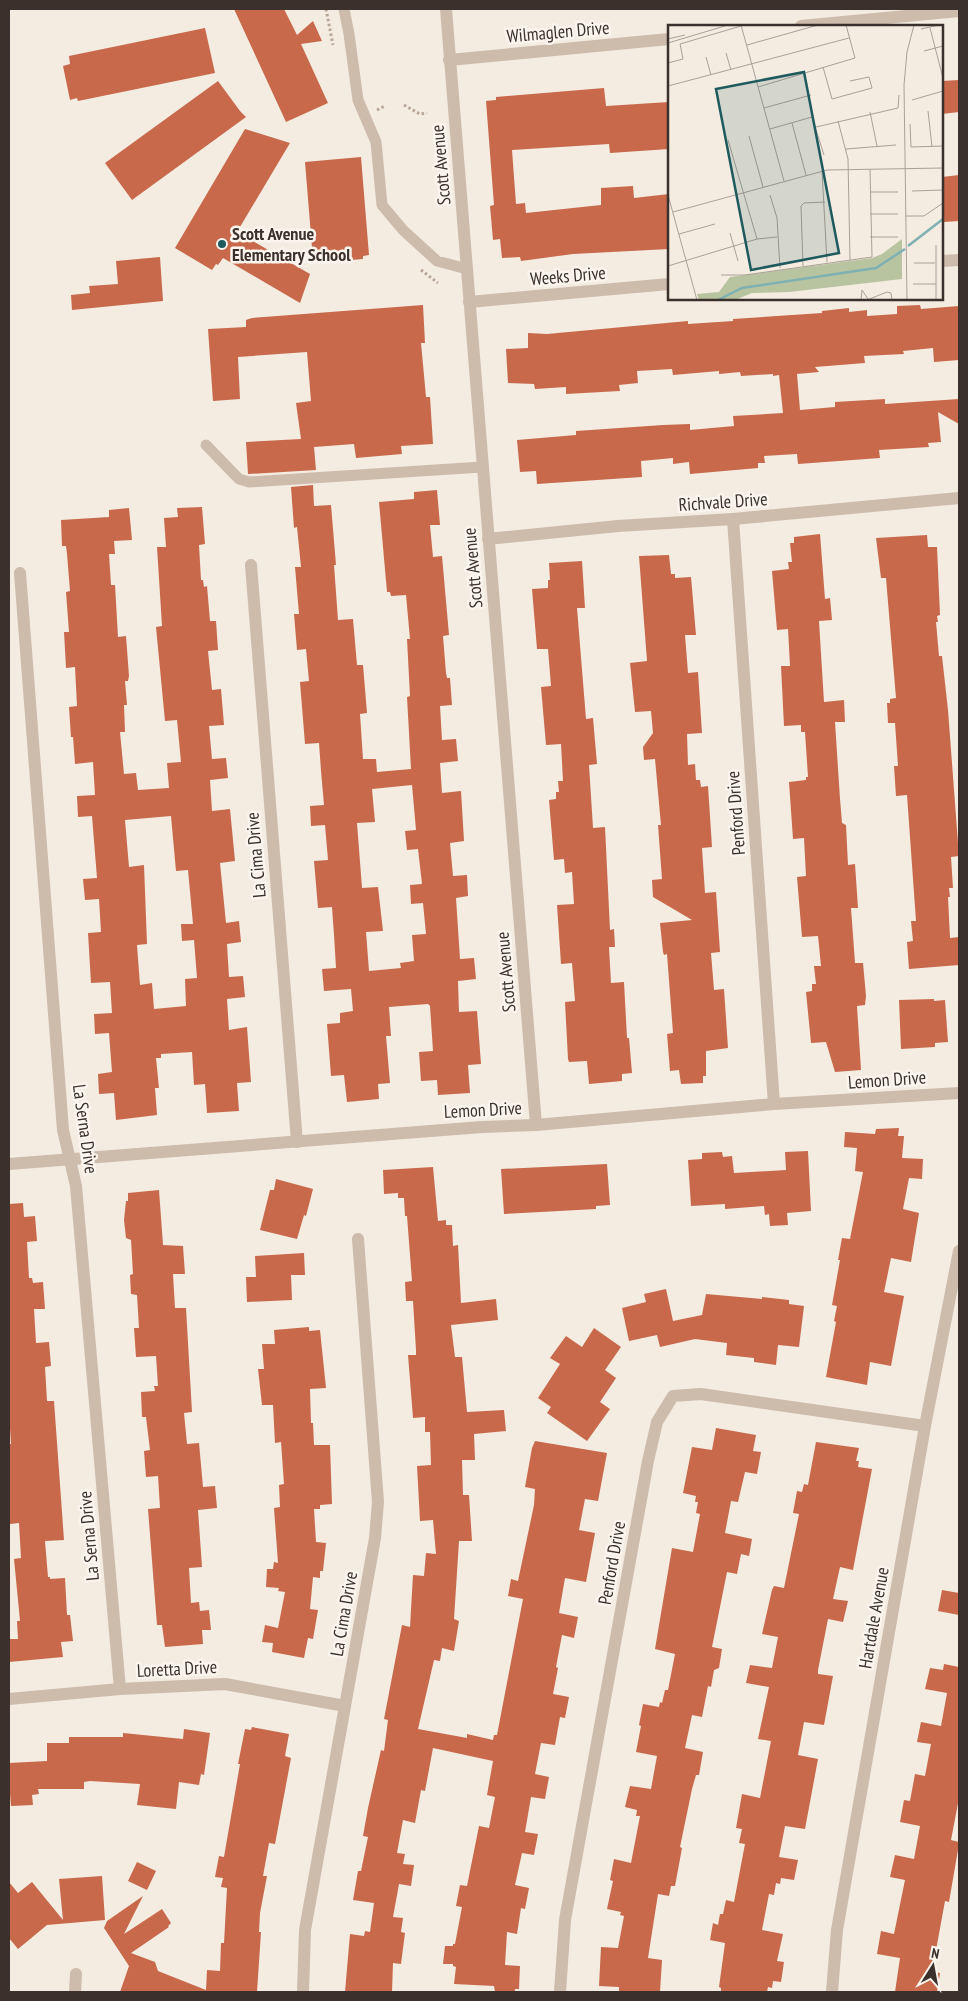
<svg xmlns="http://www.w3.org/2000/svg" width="968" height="2001" viewBox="0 0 968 2001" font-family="'PT Sans Narrow',sans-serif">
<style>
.building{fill:#c8694b;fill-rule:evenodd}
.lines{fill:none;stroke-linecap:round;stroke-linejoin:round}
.path{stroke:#b9a596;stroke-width:3;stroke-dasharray:2.5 2.5;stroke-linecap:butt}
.lane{stroke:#cdbbac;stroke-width:11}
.street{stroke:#cdbbac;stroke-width:12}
.poi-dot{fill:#1f5a5e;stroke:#fbf5ee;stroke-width:2}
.labels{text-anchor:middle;stroke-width:5;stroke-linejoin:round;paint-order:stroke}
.street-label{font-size:18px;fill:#3b302b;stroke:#fbf5ee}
.poi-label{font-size:18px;font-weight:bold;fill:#3b302b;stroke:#fbf5ee;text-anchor:start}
.inset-river{fill:none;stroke:#7fb0b2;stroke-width:2.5}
.inset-road{fill:none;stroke:#aaa098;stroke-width:1}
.view{fill:#1f5a5e;fill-opacity:0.15;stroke:#1f5a5e;stroke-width:2.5}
.inset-edge{fill:none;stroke:#3b302b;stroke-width:2.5}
</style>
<rect width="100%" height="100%" fill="#f4ebe1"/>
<g class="building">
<polygon points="234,9 284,9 297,35 313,21 322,41 301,44 328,103 286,122"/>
<polygon points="205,28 215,73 78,101 77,98 70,100 63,66 70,64 69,56"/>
<polygon points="959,80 959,112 942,114 942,81"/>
<polygon points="218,81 240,111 246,117 132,200 105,163"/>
<polygon points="604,88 606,106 669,102 669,149 610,153 609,144 512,150 516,204 525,203 526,213 601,205 601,188 633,186 634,198 669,194 669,249 573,254 521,261 520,257 502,258 500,239 493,240 490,206 494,205 486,101 496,100 496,97"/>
<polygon points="245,129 290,143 237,232 310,274 300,303 223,258 218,265 216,264 212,270 175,248"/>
<polygon points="361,157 369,255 363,256 363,259 340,261 340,258 313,260 305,162"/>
<polygon points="959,175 959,221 944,222 942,219 942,177"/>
<polygon points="160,257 163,301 72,310 71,295 90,293 89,286 118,284 116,261"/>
<polygon points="423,305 425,343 421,343 426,397 430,397 433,444 401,446 402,454 356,458 354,444 314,447 316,470 248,474 246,442 301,439 296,403 311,401 307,352 238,357 240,399 213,401 208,329 246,327 246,320 252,318"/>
<polygon points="920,305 921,309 959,306 959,360 934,362 933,348 903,351 904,354 864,356 865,363 815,367 819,372 797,374 800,410 835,407 835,402 885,399 885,404 959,399 959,424 938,412 941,442 928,443 929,447 879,450 880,458 798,464 797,454 764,456 765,463 758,463 758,468 690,474 689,462 673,464 673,458 641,461 642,477 537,484 536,471 520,472 517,440 576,435 576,431 663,425 690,424 690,430 734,426 733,416 783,413 779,375 773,376 773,374 741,376 740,372 719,374 719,371 673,375 672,369 637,371 638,383 619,385 620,391 566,394 566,387 535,389 534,384 508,383 506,349 528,348 528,333 547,334 688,321 688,324 733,321 733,319 822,313 822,311 849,308 849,312 867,310 867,316 897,314 897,306"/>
<path d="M313 485 314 506 331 505 336 565H334L338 620 353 619 357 665H363L367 713 360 714 363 759H376L377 772 411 769 407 697 410 696 407 639H410L406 595 391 596 390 592H387L379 502 414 499V492L437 490 440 525H430L433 557 442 556 449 635 443 636 446 673 447 678H450L452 705 440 706 442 740 456 739 458 761 440 763 442 793 461 791 464 841 450 843 453 876 467 875 468 896 456 898 460 959 474 958 476 979 458 981 459 1012 477 1011 481 1064 468 1065 470 1093 438 1095 437 1080 421 1081 419 1052 433 1051 430 1006 428 1004 389 1007 391 1036H386L390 1083 378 1084 379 1099 347 1102 344 1075 331 1076 327 1024 340 1023V1013L353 1011 351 989 324 991 322 969 336 968 334 935 332 907 318 908 314 861 328 860 325 825 311 826 310 806 324 805 321 771 319 743 305 744 300 682 309 681 306 649 297 650 294 614H299L295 567H301L297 527 294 528 291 487ZM412 785 416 830 405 831 407 850 418 849 422 884 410 885 411 904 423 903 426 934 412 935 414 961 400 963 401 968 369 971 366 932 383 931 378 887 362 888 357 823 375 822 372 789Z"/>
<path d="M202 507 205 544 199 545 201 580H203L204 587 207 586 210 621H216L218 650 208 651 212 690 221 689 224 725 209 726 212 759 226 758 228 778 210 780 212 811 230 809 235 861 220 863 226 923 239 921 241 942 227 944 229 977 243 976 245 997 227 999 229 1030 247 1027 251 1082 237 1083 239 1111 207 1113 205 1084 194 1085 192 1052 161 1054V1058H156L159 1088H155L157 1115 116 1120 114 1093 99 1094 98 1074 112 1072 109 1033 95 1034 94 1014 112 1013 110 982 91 983 88 933 101 932 99 899 85 900 83 879 97 878 92 816 78 817 77 796 95 795 93 762 75 764 73 737H71L69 707 77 706 75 667 66 668 64 632H69L66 592 70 591 67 554 66 546H62L61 520 109 517V510L129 508 132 540 114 541 115 554H109L111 585H115L118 637 126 636 129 676 128 681H125L127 705H124L125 732H120L124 774 136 773 138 790 169 788 167 763 181 762 177 720 165 721 156 627 162 626 157 547H166L164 518 178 517 177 508ZM171 816 176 871 188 870 193 924H181L182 941 194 940 197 978 185 979 186 1006 154 1009 152 983 140 985 137 945 147 944 144 865 129 867 125 820Z"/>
<polygon points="820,534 825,599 830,598 832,620 819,621 824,702 844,700 845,722 835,722 840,799 842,823 846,825 848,865 855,864 858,908 851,908 855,963 863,963 866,996 865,1005 857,1006 861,1070 835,1072 826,1042 811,1043 806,992 812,991 812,984 816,984 814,966 821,966 818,936 802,937 797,877 806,876 804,838 793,839 789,782 806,780 806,777 808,777 805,732 801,732 801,725 784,726 781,666 790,666 788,629 777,630 772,571 789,569 788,562 792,562 790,543 794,543 794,537"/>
<polygon points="927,535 928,547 937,547 940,615 937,616 938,622 936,622 939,656 942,656 948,710 959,856 951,857 953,888 949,888 950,897 948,897 950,938 959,937 959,965 909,969 907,942 913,941 911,921 916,921 907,795 896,796 894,766 898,766 895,723 888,723 887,703 890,703 890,699 896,698 886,578 881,578 876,538"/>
<polygon points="669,555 671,574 675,574 675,578 691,577 696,635 685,635 688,673 698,672 702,733 687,734 688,765 695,764 696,780 700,780 701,787 708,786 712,847 702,848 705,893 716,892 720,952 711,953 714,990 724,989 728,1048 706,1051 706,1076 703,1076 703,1083 681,1084 679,1070 670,1071 667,1034 673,1033 667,954 664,955 663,952 660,923 692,920 653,897 652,880 662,879 658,825 661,825 655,759 644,760 643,747 653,733 651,711 635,712 630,663 647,661 639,556"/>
<polygon points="582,561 585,608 577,608 586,719 593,718 597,764 589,765 593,828 605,827 610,930 614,929 615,947 609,947 611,983 624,982 627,1038 629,1038 632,1073 622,1074 622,1081 589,1084 587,1061 569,1062 568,1059 565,1002 575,1001 572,963 561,964 557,905 574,904 572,872 565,873 564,859 554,860 549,800 556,799 556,792 559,792 558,781 563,781 561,744 546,745 541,687 551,686 548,649 537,649 532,589 548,588 548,580 550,580 549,563"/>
<polygon points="934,999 934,1001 945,1000 948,1042 935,1043 935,1047 901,1049 899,1000"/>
<polygon points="899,1128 898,1136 904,1136 902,1158 923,1159 922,1179 909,1178 903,1209 919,1213 911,1262 891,1258 884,1292 904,1296 891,1366 870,1362 867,1385 826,1377 836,1322 834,1321 837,1306 832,1305 840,1260 838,1260 842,1238 850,1239 863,1172 855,1171 857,1148 844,1147 845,1132 875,1134 876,1129"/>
<polygon points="808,1151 811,1211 787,1213 788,1225 770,1226 769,1214 765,1215 764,1206 725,1209 725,1204 691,1206 688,1160 702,1159 702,1153 722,1152 723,1157 732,1156 734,1173 786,1170 785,1152"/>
<polygon points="607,1164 610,1205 596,1206 596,1209 504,1214 501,1169"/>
<polygon points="433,1167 438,1221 446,1220 446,1225 452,1225 453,1246 458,1245 461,1303 496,1299 498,1320 451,1325 455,1357 462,1357 467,1412 504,1410 506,1431 474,1434 475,1460 462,1460 463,1495 469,1495 472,1541 459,1541 454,1619 459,1621 454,1651 442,1648 440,1661 434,1660 418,1729 467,1738 467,1734 493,1740 494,1735 497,1735 523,1599 508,1596 511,1579 518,1581 534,1505 535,1489 525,1487 532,1448 535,1441 607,1453 598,1501 585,1499 579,1530 595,1533 586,1582 565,1578 559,1613 578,1617 574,1638 562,1635 556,1667 558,1668 553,1694 569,1697 565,1718 560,1717 555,1745 541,1743 535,1774 549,1777 545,1799 531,1797 525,1832 538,1834 534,1855 522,1853 515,1885 529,1888 525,1909 521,1908 517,1934 507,1932 505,1965 520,1966 519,1989 515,1989 515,1992 495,1992 494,1986 454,1984 456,1967 453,1966 453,1964 443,1964 445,1946 453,1946 453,1944 455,1944 462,1907 456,1906 460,1885 467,1886 479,1826 489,1828 495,1797 487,1795 493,1761 433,1748 425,1791 421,1790 415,1823 403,1820 397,1853 405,1854 403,1864 414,1865 411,1886 399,1884 393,1917 403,1918 401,1932 405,1933 401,1964 393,1963 392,1992 345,1992 350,1934 364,1936 365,1931 370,1932 374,1903 353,1900 358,1871 361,1871 368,1837 363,1836 368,1808 381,1750 384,1751 388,1720 384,1719 402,1625 410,1627 413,1575 424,1576 426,1553 436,1554 433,1520 420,1521 417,1466 431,1465 430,1432 425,1432 425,1417 413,1418 408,1355 416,1355 416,1350 413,1301 406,1301 405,1282 412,1281 407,1216 405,1216 404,1198 398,1198 398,1193 384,1194 383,1170"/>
<polygon points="276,1179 313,1189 306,1216 304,1215 297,1239 260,1230 270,1190 274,1190"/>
<polygon points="159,1190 163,1245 183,1246 185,1274 173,1274 175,1308 186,1308 192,1412 184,1413 187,1444 199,1443 203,1487 215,1486 217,1508 198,1510 202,1567 189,1568 191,1603 199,1602 200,1611 209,1610 211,1630 202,1630 203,1644 165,1647 162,1625 157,1625 148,1509 160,1508 158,1476 146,1477 144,1451 150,1450 146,1417 142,1417 141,1392 155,1391 154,1386 158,1386 156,1356 136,1357 134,1328 139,1328 137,1295 131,1294 130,1275 133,1274 131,1240 126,1238 124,1220 126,1201 128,1201 128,1193"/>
<polygon points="23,1203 24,1217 35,1216 37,1241 27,1242 29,1278 32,1278 33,1283 43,1282 45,1309 34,1309 36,1343 49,1342 51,1366 45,1367 47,1401 54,1401 64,1540 45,1541 48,1577 50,1577 50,1579 65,1578 67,1615 70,1615 73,1641 61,1642 63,1657 9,1662 9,1639 18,1639 17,1621 20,1621 14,1559 21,1558 19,1523 10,1524 9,1507 9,1444 11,1444 9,1413 9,1204"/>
<polygon points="304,1253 305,1275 291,1275 292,1300 247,1302 246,1277 256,1277 255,1256"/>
<polygon points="666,1289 673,1321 702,1315 706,1294 762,1299 762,1297 789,1300 789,1304 804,1306 799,1347 778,1345 776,1365 754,1362 754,1358 726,1355 727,1343 695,1339 660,1347 657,1335 629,1341 622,1308 646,1302 644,1294"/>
<polygon points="309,1327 309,1331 320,1330 326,1388 310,1389 311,1423 313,1423 314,1445 330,1445 332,1504 320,1505 320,1509 314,1509 316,1542 326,1543 323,1571 320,1571 320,1578 313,1577 310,1609 318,1610 313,1639 308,1638 304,1658 272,1652 273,1643 262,1642 265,1625 278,1628 285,1592 278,1591 279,1588 266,1587 267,1569 273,1569 274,1562 278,1563 274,1508 280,1507 279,1485 284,1484 281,1442 275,1443 273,1405 262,1405 258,1369 264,1369 262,1344 275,1344 274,1330"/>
<polygon points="594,1328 621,1347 605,1370 616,1378 600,1402 610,1409 587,1441 547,1413 551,1407 538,1398 560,1364 550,1358 566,1336 582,1347"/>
<polygon points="716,1428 756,1435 753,1451 761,1452 757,1474 745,1472 738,1502 731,1501 725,1533 752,1539 749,1556 741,1554 737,1574 727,1572 712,1647 722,1649 719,1668 714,1670 711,1687 708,1686 702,1717 692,1715 685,1748 703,1752 699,1775 696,1775 692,1789 680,1847 682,1848 675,1886 671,1886 669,1896 658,1894 648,1958 662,1960 660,1992 619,1992 619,1987 599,1986 601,1947 618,1948 624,1916 620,1915 621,1912 607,1909 613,1881 610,1880 614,1859 631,1863 640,1816 636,1816 637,1810 625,1807 630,1786 651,1789 657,1756 636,1752 641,1726 639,1725 643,1704 659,1707 660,1702 662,1703 665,1690 668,1690 675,1654 655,1649 672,1548 693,1552 700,1514 696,1513 698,1502 695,1502 696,1496 683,1493 692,1447 712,1450"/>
<polygon points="816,1442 859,1448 856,1461 859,1461 858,1467 872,1469 853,1570 840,1567 833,1599 848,1601 843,1622 828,1619 818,1670 818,1674 833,1676 824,1725 804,1722 798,1755 818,1759 805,1829 785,1826 779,1857 798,1860 794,1880 781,1878 780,1884 776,1883 774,1895 769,1894 762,1930 783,1934 777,1961 784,1962 781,1982 773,1981 772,1988 768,1987 767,1992 721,1991 721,1988 719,1987 725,1943 710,1940 713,1923 718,1925 720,1914 723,1914 726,1900 734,1902 745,1844 739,1843 742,1829 736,1828 742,1794 760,1798 771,1741 758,1739 769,1687 746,1683 750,1665 772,1668 778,1637 762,1634 772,1590 774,1586 784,1588 799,1514 793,1513 797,1491 802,1492 804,1484 808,1485"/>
<polygon points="942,1590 959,1593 959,1615 938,1611"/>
<polygon points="944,1664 959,1667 959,1798 951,1840 959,1842 959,1844 949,1902 945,1901 932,1972 940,1973 937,1992 895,1992 900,1958 877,1954 881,1931 894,1934 905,1880 890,1877 895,1855 914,1859 920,1826 900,1822 904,1800 910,1801 915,1774 925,1776 931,1744 917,1742 921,1722 941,1726 947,1693 925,1689 930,1668 943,1670"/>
<polygon points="252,1727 289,1734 285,1756 291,1758 275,1844 269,1843 263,1876 267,1876 260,1913 259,1932 261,1932 257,1992 120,1992 129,1966 104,1928 107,1921 143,1896 124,1934 162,1909 171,1923 168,1926 169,1927 131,1953 155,1962 158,1971 206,1990 207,1970 220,1971 221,1943 224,1943 227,1888 221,1887 223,1878 215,1877 219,1856 224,1857 240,1764 238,1764 245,1729 251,1730"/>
<polygon points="184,1729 210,1733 204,1775 201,1774 199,1785 179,1782 176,1809 137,1805 140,1784 90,1781 84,1782 84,1789 38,1789 39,1794 32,1795 33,1805 11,1806 10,1793 9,1793 9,1763 47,1761 47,1743 69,1743 69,1737 123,1737 123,1733 183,1739"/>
<polygon points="137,1862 156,1871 147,1890 128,1881"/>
<polygon points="102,1876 105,1920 47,1925 18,1949 9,1938 9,1882 18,1893 32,1882 63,1920 59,1879"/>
</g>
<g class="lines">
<g class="path">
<polyline points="326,9 333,45"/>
<polyline points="404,105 420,114 427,113"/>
<polyline points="377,110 385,106"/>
<polyline points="421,270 438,283"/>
</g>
<g class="lane">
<polyline points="344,9 349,34 358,100 376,142 382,205 403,230 437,261 467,269"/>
<polyline points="206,445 239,479 249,482 482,467"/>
</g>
<g class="street">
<polyline points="446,9 536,1125"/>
<polyline points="801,26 959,11"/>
<polyline points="449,60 669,39"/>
<polyline points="942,261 959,260"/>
<polyline points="469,302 669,284"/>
<polyline points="733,519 774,1104"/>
<polyline points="488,539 618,526 733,519 959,498"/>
<polyline points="251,565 297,1142"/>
<polyline points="20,573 63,1130 76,1186 120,1689"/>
<polyline points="9,1164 482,1127 536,1125 774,1104 959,1093"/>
<polyline points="9,1699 120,1689 225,1684 345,1706"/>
<polyline points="75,1992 76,1974"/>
<polyline points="303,1992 305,1930 375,1538 378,1502 358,1239"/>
<polyline points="560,1992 565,1920 648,1461 657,1422 673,1396 701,1394 925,1426"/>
<polyline points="832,1992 837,1930 925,1426 959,1251"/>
</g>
</g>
<circle class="poi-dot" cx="222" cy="244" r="5"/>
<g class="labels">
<g class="street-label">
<text transform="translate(558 32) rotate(-5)" y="6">Wilmaglen Drive</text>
<text transform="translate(441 165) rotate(-95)" y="6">Scott Avenue</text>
<text transform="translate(568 276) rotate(-5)" y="6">Weeks Drive</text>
<text transform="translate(723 502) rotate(-4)" y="6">Richvale Drive</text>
<text transform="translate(473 568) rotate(-95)" y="6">Scott Avenue</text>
<text transform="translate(736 813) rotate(-94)" y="6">Penford Drive</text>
<text transform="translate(256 855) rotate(-95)" y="6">La Cima Drive</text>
<text transform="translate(506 972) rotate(-95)" y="6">Scott Avenue</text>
<text transform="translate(887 1080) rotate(-4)" y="6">Lemon Drive</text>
<text transform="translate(483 1110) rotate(-3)" y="6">Lemon Drive</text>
<text transform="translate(85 1129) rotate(82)" y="6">La Serna Drive</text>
<text transform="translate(89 1536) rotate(-95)" y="6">La Serna Drive</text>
<text transform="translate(612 1563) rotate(-80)" y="6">Penford Drive</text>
<text transform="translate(344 1614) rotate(-80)" y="6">La Cima Drive</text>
<text transform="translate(874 1618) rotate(-80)" y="6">Hartdale Avenue</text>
<text transform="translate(177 1669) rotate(-3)" y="6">Loretta Drive</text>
</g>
<g class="poi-label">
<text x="232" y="240">Scott Avenue<tspan x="232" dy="21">Elementary School</tspan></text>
</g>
</g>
<g transform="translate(668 25)">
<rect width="275" height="275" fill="#f4ebe1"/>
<path d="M234 214V254L121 267 84 268 67 275H31L29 269 51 267 62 252 204 233 214 229Z" fill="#b8c4a0"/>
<path class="inset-river" d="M240 221 275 194M50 275 74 263 208 243 237 224"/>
<path class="inset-road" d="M73 0 116 156M262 3 275 53M253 4 271 0M0 14 17 10M0 18 60 0M79 20 150 0M256 26 275 21M58 28 63 45M38 32 43 50M0 38 15 34 12 19 73 1M155 42 164 74 204 63 201 52 182 56M0 61 181 13M90 62 187 33 178 0M244 75 275 66M96 83 143 70M260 86 264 122M202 87 209 121M170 96 180 134 182 235M124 98 138 150M242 99 243 122 275 121M148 102 230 83 231 70M102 104 144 92 156 130M81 111 95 162M60 115 89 214M178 124 228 120M154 146 159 237M244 166 275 165M202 167H230M0 170 29 275M102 170 109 193 112 243M5 187 159 145 275 143M202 189H230M237 191H256L275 178M62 208 70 236M11 209 47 199M202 212H230M246 238H267M0 241 89 214 109 212M135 241 133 181 136 178 157 177M53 250H77L204 232 202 144M245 259H268M193 275 194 265 200 274M199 275 219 267 223 268 224 275M239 275 236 60 239 27 246 0M268 275V220"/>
<path class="view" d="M136 47 171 228 83 245 48 64Z"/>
<rect width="275" height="275" class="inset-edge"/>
</g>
<rect width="968" height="2001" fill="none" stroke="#3b302b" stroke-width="20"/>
<g transform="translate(933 1966) rotate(11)" stroke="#fbf5ee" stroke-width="4" paint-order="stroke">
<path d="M0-4L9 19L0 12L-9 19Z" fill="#3b302b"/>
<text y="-8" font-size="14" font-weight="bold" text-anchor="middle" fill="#3b302b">N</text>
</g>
</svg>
